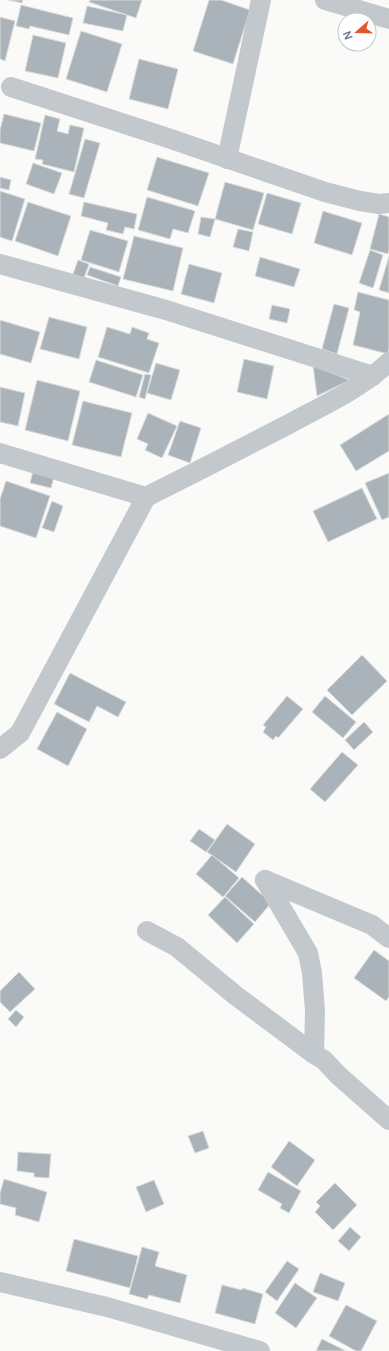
<svg xmlns="http://www.w3.org/2000/svg" width="389" height="1351" viewBox="0 0 389 1351" font-family="Manrope,sans-serif">
<style>
.building{fill:#aab3b9;stroke:#dcdcda}
.lines{fill:none;stroke-linecap:round;stroke-linejoin:round}
.minor{stroke:#c3c8cc;stroke-width:20}
</style>
<rect width="100%" height="100%" fill="#fafaf8"/>
<g class="building">
<polygon points="8,0 23,0 22,3"/>
<polygon points="90,0 142,0 136,18 89,2"/>
<polygon points="209,0 221,0 250,10 233,64 193,51"/>
<polygon points="21,5 73,18 69,35 30,26 29,29 16,26"/>
<polygon points="87,6 127,15 123,31 83,23"/>
<polygon points="0,17 15,21 5,61 0,59"/>
<polygon points="81,31 122,44 107,92 66,79"/>
<polygon points="33,35 66,43 58,78 25,71"/>
<polygon points="139,59 178,69 168,109 129,99"/>
<polygon points="4,114 41,123 34,151 0,143 0,130"/>
<polygon points="45,115 60,119 57,131 68,134 70,125 84,128 74,172 42,164 43,160 35,159"/>
<polygon points="85,139 100,143 84,198 69,194"/>
<polygon points="157,157 209,173 198,206 147,190"/>
<polygon points="33,163 62,173 54,194 26,184"/>
<polygon points="0,177 11,180 9,190 0,188"/>
<polygon points="225,182 264,193 253,230 215,219"/>
<polygon points="0,191 25,199 12,241 0,237"/>
<polygon points="267,193 301,203 292,234 258,224"/>
<polygon points="147,197 195,211 188,233 173,229 170,239 138,230"/>
<polygon points="28,202 71,216 58,256 15,241"/>
<polygon points="84,202 137,214 134,229 125,227 123,234 106,230 108,223 81,216"/>
<polygon points="323,211 362,223 352,255 314,243"/>
<polygon points="379,214 389,217 389,249 388,254 370,249"/>
<polygon points="201,217 215,219 210,237 198,234"/>
<polygon points="238,229 253,232 249,251 233,247"/>
<polygon points="90,230 128,241 119,272 81,260"/>
<polygon points="134,236 183,248 173,291 123,279"/>
<polygon points="370,250 383,255 373,288 359,283"/>
<polygon points="389,256 389,293 379,290"/>
<polygon points="260,257 300,269 294,287 255,276"/>
<polygon points="78,260 89,264 84,278 73,274"/>
<polygon points="189,264 222,273 214,303 181,294"/>
<polygon points="90,267 121,277 118,286 87,275"/>
<polygon points="358,292 389,300 389,348 388,354 353,345 360,312 354,310"/>
<polygon points="334,304 349,308 337,354 322,349"/>
<polygon points="272,305 290,309 287,323 269,319"/>
<polygon points="49,317 87,327 79,359 40,349"/>
<polygon points="0,320 40,332 31,363 0,354"/>
<polygon points="107,327 130,334 132,327 149,333 147,339 159,343 149,373 98,357"/>
<polygon points="244,359 274,366 267,399 237,392"/>
<polygon points="96,360 143,375 136,397 89,382"/>
<polygon points="156,363 180,370 171,400 147,393"/>
<polygon points="313,366 350,380 317,396"/>
<polygon points="145,374 151,375 145,399 139,397"/>
<polygon points="37,380 80,391 68,441 25,430"/>
<polygon points="0,387 25,393 18,426 0,422"/>
<polygon points="83,401 132,413 121,457 72,445"/>
<polygon points="148,413 177,426 162,458 145,450 148,444 137,439"/>
<polygon points="389,414 389,451 356,471 340,445"/>
<polygon points="180,421 201,428 190,463 168,455"/>
<polygon points="34,467 55,473 51,488 30,483"/>
<polygon points="389,473 389,517 382,520 365,483"/>
<polygon points="6,481 50,496 36,538 0,526 0,499"/>
<polygon points="362,488 377,519 328,542 313,511"/>
<polygon points="52,501 63,506 54,532 42,528"/>
<polygon points="362,655 387,681 352,715 327,690"/>
<polygon points="70,673 126,702 118,717 97,706 89,722 54,704"/>
<polygon points="287,696 303,709 278,738 276,736 273,740 263,732 266,727 263,725"/>
<polygon points="325,696 356,722 343,738 312,712"/>
<polygon points="57,712 87,729 68,766 37,749"/>
<polygon points="364,722 373,732 354,750 345,740"/>
<polygon points="342,752 358,765 325,802 310,789"/>
<polygon points="227,824 255,844 236,872 207,852"/>
<polygon points="199,829 215,840 206,852 190,841"/>
<polygon points="212,855 239,878 223,897 196,874"/>
<polygon points="242,877 271,903 255,922 225,896"/>
<polygon points="225,897 254,924 237,943 208,915"/>
<polygon points="374,950 389,961 389,997 386,1001 354,978"/>
<polygon points="19,972 35,989 10,1012 0,1002 0,991"/>
<polygon points="16,1010 24,1017 16,1027 8,1019"/>
<polygon points="203,1131 209,1148 195,1153 188,1136"/>
<polygon points="289,1141 315,1160 297,1186 271,1167"/>
<polygon points="18,1152 51,1154 49,1178 34,1177 34,1173 17,1171"/>
<polygon points="268,1172 301,1191 289,1213 280,1208 282,1204 258,1190"/>
<polygon points="4,1179 47,1192 39,1222 15,1215 16,1208 0,1204 0,1193"/>
<polygon points="154,1180 164,1204 146,1212 136,1187"/>
<polygon points="335,1183 357,1205 333,1230 315,1212 320,1206 316,1202"/>
<polygon points="350,1227 361,1237 349,1251 338,1241"/>
<polygon points="74,1239 138,1256 130,1288 66,1271"/>
<polygon points="142,1247 159,1252 155,1266 187,1275 180,1303 149,1295 147,1299 129,1294"/>
<polygon points="287,1261 299,1269 277,1301 265,1292"/>
<polygon points="320,1273 345,1283 338,1301 313,1292"/>
<polygon points="295,1283 317,1298 296,1328 275,1313"/>
<polygon points="222,1285 242,1290 242,1288 263,1294 255,1324 215,1313"/>
<polygon points="346,1305 377,1321 361,1351 356,1351 329,1336"/>
<polygon points="322,1339 346,1351 316,1351"/>
</g>
<g class="lines">
<g class="minor">
<polyline points="325,0 389,19"/>
<polyline points="11,87 168,138 325,192 360,201 379,204 389,203"/>
<polyline points="227,159 261,0"/>
<polyline points="0,264 166,310 373,376"/>
<path d="M0 453 146 497C194 473 241 449 289 424 324 405 360 389 389 362"/>
<polyline points="0,749 20,733 146,497"/>
<polyline points="265,880 308,953 312,973 315,1011 314,1054 324,1060 338,1075 389,1120"/>
<polyline points="265,880 372,925 389,938"/>
<polyline points="147,931 177,947 235,995 314,1054"/>
<polyline points="0,1282 107,1307 260,1351"/>
</g>
</g>
<g transform="translate(357 32) rotate(250)"><circle r="19" fill="#ffffff" stroke="#c1c8cd"/>
<path d="M0-3L7 15L0 10L-7 15Z" fill="#e4572e"/>
<text y="-6" font-size="11" font-weight="bold" text-anchor="middle" fill="#657683">N</text>
</g>
</svg>
